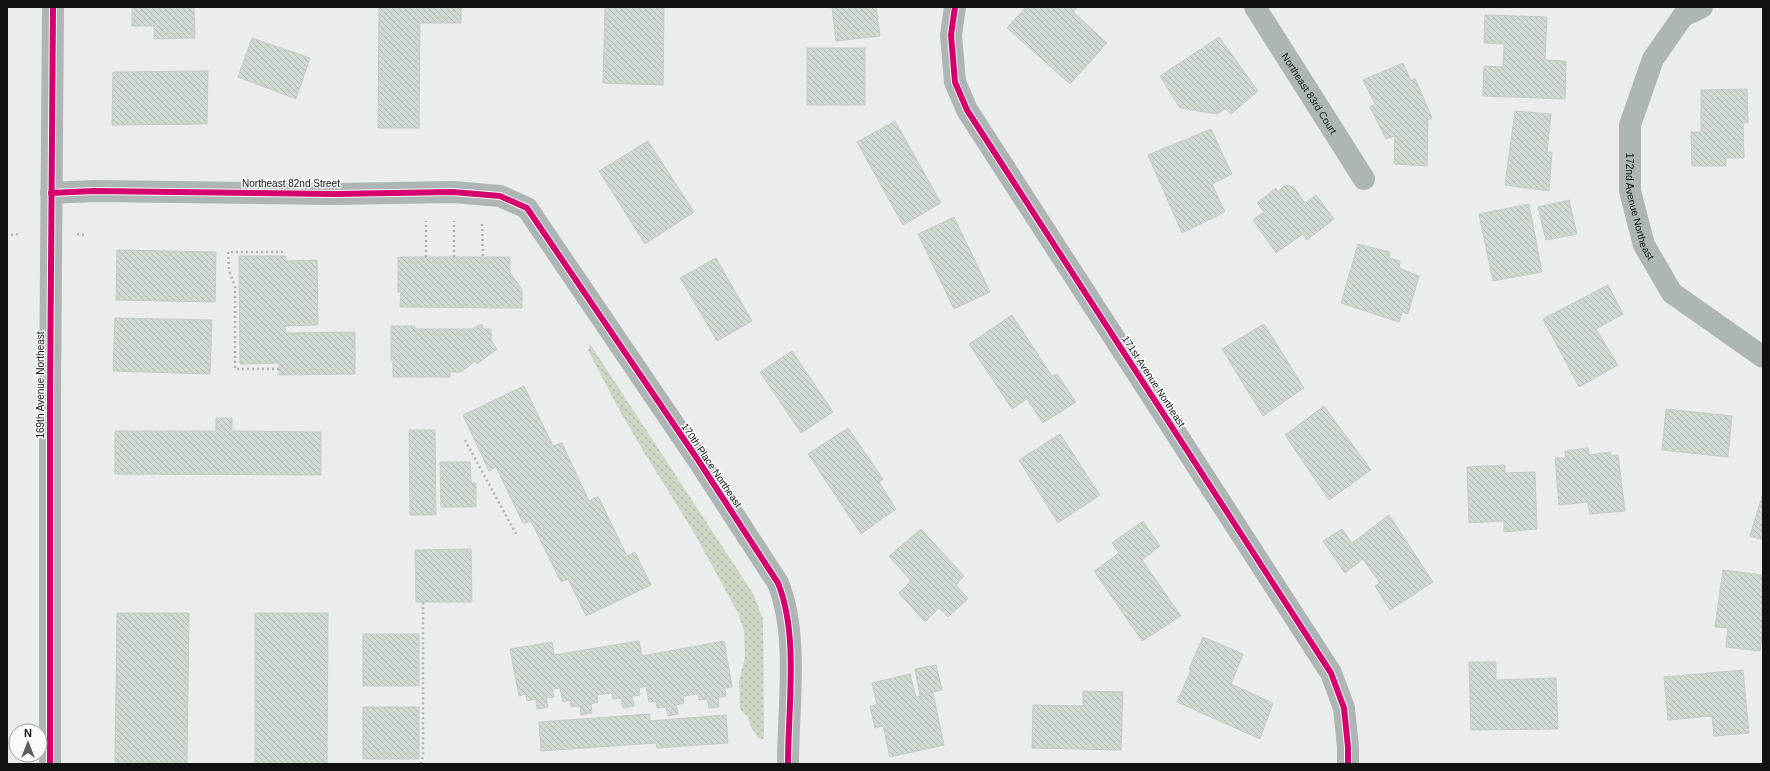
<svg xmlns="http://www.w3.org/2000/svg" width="1770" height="771" viewBox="0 0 1770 771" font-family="Helvetica,sans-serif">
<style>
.grass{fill:url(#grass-dots)}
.building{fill:url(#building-back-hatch);stroke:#c7c9c8}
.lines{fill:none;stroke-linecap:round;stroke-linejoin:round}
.path{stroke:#aeb3b2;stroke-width:2.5;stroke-dasharray:2 3;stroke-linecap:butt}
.minor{stroke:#adb6b5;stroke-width:22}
.cycleway-casing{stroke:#f7fbf9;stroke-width:8}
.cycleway{stroke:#d6006c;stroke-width:6}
.labels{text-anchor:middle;stroke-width:3;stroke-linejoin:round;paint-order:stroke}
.street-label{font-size:10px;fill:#101111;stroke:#f7fbf9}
</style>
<defs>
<pattern id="grass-dots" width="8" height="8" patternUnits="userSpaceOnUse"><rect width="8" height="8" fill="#cdd6c5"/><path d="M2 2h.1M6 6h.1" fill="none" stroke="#afb7a8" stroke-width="1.8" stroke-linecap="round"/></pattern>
<pattern id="building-back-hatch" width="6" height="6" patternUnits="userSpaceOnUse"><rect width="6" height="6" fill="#cfd9d1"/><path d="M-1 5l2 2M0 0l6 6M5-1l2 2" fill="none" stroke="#b1b9b2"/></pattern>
</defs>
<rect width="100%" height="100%" fill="#eaedec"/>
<polygon class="grass" points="590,344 754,595 763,619 764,739 758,738 751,727 748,717 740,709 739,681 745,657 744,631 738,613 693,531 642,449 616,404 588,350"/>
<g class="building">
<polygon points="132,7 194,7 195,38 154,39 154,26 132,26"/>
<polygon points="379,7 461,7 461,23 420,23 419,128 378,128"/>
<polygon points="605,7 664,7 663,85 603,83"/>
<polygon points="832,7 876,7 880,36 836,41"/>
<polygon points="1026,7 1077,7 1073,12 1107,43 1070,84 1007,28"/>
<polygon points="1485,15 1547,17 1545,60 1566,61 1565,99 1483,96 1484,66 1503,67 1504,44 1484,43"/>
<polygon points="1219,37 1258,91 1231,114 1225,109 1217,114 1180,108 1160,76"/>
<polygon points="252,38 310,58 296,99 238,77"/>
<rect x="807" y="48" width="58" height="57"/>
<polygon points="1403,63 1411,81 1415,78 1432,118 1428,120 1427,166 1394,164 1395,136 1386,139 1370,107 1375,104 1363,80"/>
<polygon points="208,71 207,124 112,125 113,72"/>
<polygon points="1747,89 1748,123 1743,123 1744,158 1726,158 1726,166 1692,166 1691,132 1701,132 1701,90"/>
<polygon points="1515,111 1551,114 1547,152 1552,152 1549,191 1505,185"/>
<polygon points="895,121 941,203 903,225 857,142"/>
<polygon points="1211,129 1232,174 1212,184 1225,212 1182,233 1148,155"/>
<polygon points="648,141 694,212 645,244 599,171"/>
<polygon points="1285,185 1294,187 1305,203 1316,195 1334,219 1307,240 1303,234 1276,253 1253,220 1264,212 1257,203 1276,188 1278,192"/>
<polygon points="1569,200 1577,234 1546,240 1538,207"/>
<polygon points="1529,204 1542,272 1493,281 1479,214"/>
<polygon points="954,217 990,292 954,309 918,234"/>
<polygon points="1358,244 1390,252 1389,258 1400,261 1399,268 1419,276 1408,314 1402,312 1399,322 1341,303"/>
<polygon points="117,250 216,252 215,302 116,300"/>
<polygon points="239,256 286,256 286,261 317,260 318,325 285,326 286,333 355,332 355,374 279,375 279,363 240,364"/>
<polygon points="398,257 510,257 510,273 522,289 522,308 400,307 401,292 398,292"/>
<polygon points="716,258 752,321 717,341 680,278"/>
<polygon points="1608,285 1623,314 1596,329 1618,365 1579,387 1543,319"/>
<polygon points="1012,315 1052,376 1057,374 1076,402 1043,423 1027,399 1012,409 969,344"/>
<polygon points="115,318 212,320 210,374 113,371"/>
<polygon points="481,324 484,329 491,329 491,340 497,349 477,364 475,361 461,372 450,372 450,377 393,377 393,360 391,360 391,326 415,326 415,329 472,329"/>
<polygon points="1264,324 1304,388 1263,416 1222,349"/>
<polygon points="792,351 833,412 801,433 760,372"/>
<polygon points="524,386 553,446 562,443 589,501 598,496 627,556 635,552 651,585 586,616 568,579 561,582 531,521 523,523 496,467 489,471 463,415"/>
<polygon points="1324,406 1371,470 1329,500 1285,435"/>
<polygon points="1666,409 1732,416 1728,457 1662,450"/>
<polygon points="216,418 232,418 232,431 321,432 321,475 115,474 115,431 216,431"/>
<polygon points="848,428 883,479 879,482 896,509 861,534 808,454"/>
<polygon points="409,430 435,430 436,515 410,515"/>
<polygon points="1060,434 1100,495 1058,523 1019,460"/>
<polygon points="1588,448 1589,455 1610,452 1611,456 1618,455 1625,511 1590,514 1588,502 1559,505 1555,458 1565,458 1565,451"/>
<polygon points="440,462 470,462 471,483 476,483 476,507 441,507"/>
<polygon points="1505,465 1505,473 1535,472 1537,529 1504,532 1504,521 1469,523 1467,467"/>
<polygon points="1763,493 1763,540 1750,536"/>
<polygon points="1389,515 1433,582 1390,610 1375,586 1380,583 1363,559 1345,573 1323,541 1342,529 1352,543"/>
<polygon points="1143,521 1160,546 1142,560 1181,616 1142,641 1094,571 1119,553 1112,543"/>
<polygon points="921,529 964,576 956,585 968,599 948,617 939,608 925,622 899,593 911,581 889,556"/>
<polygon points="471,549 472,602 416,602 415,550"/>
<polygon points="1723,570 1763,575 1763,627 1760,651 1726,647 1728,628 1715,627"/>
<polygon points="117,613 189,613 187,763 115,762"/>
<polygon points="255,613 328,613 327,764 255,764"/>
<rect x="363" y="634" width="56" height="52"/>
<polygon points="1203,637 1243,654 1231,684 1273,703 1260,739 1177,702 1191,670 1189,669"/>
<polygon points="639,641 642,656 724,641 732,687 725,688 726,696 718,697 719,707 709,708 707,699 699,700 698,694 683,696 684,703 676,705 678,714 668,716 666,707 657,708 656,701 649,702 646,686 639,688 640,695 632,696 634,706 623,708 621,698 613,699 612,693 597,695 598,702 591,704 592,713 581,715 580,706 571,707 570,700 563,702 560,688 552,689 554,697 546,698 548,707 537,709 536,699 527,701 526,694 519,696 510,649 552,642 554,655"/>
<polygon points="1469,662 1496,662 1496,680 1556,678 1558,729 1471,730"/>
<polygon points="936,665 942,690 920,695 915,669"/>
<polygon points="1743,670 1749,733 1714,736 1712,716 1668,720 1664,677"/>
<polygon points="910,674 916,697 933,693 944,745 890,757 883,726 875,728 870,706 877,705 872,683"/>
<polygon points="1083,691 1123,692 1121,750 1032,748 1033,705 1083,706"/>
<rect x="363" y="707" width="56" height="52"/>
<polygon points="650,714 650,721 726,715 728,743 657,748 656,743 541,751 539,722"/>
</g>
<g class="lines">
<g class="path">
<polyline points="482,224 483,257"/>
<polyline points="77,234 84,235"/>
<polyline points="11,235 19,234"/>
<polyline points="426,257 426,221"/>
<polyline points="454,257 454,221"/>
<polyline points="279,369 235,369 235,287 229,270 228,252 285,252"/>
<polyline points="465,440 516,534"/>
<polyline points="153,764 153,763"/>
<polyline points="421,764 423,756 423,602"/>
</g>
<g class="minor">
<polyline points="955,7 951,35 955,82 967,110 1331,673 1344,708 1348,747 1348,764"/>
<path id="s1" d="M1255 7 1364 179"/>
<path id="s2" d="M1702 7 1683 16 1653 59 1630 125V191L1644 245 1672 293 1763 357"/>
<path d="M51 193 94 191 334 194 453 192 500 196 527 208 698 460 778 583C799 635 788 707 788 764"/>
<polyline points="50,764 50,399 53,7"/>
</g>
<defs>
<g id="cycleway">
<polyline points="955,7 951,35 955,82 967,110 1331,673 1344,708 1348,747 1348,764"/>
<path d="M51 193 94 191 334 194 453 192 500 196 527 208 698 460 778 583C799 635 788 707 788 764"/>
<polyline points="50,764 50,399 53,7"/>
</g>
</defs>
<use href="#cycleway" class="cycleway-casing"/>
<use href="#cycleway" class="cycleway"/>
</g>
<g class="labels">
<g class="street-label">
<text dy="4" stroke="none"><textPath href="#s1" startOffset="102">Northeast 83rd Court</textPath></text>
<text x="291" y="187">Northeast 82nd Street</text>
<text dy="4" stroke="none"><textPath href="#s2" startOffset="226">172nd Avenue Northeast</textPath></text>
<text transform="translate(1154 381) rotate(57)" y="4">171st Avenue Northeast</text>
<text transform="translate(40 385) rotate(-90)" y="4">169th Avenue Northeast</text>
<text transform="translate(712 465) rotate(56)" y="4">170th Place Northeast</text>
</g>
</g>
<rect width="1770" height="771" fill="none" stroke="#101111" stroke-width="16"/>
<g transform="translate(28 743)"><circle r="19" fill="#f7fbf9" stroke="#9b9d9c"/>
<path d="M0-3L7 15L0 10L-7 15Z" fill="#5c5e5e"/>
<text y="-6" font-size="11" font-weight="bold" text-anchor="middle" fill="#101111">N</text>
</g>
</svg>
